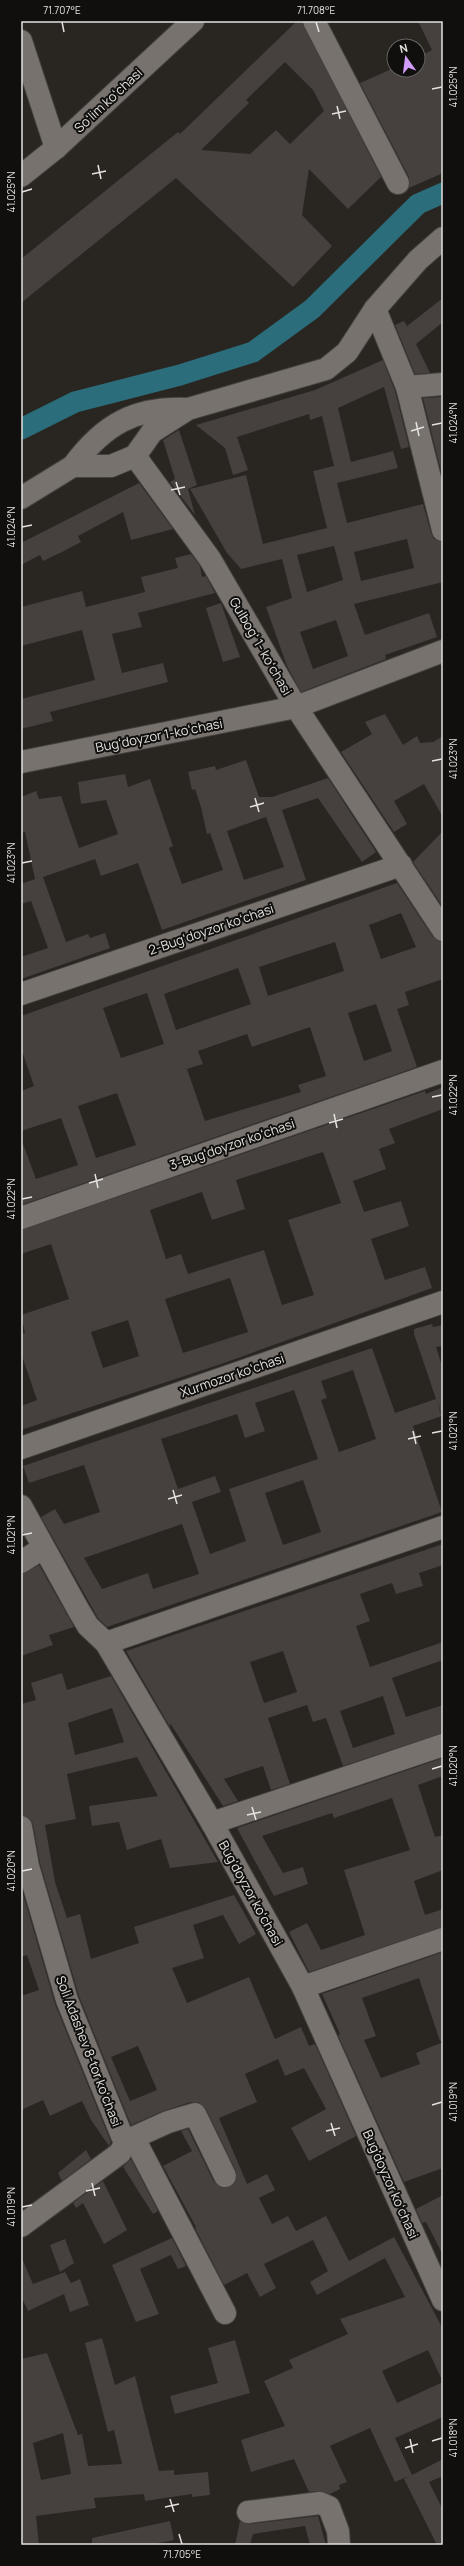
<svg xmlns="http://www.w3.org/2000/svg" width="464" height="2566" viewBox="0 0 464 2566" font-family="Manrope,sans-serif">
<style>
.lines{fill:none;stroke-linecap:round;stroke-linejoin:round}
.canal{stroke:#2b6d7a;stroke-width:21}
.building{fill:#46403e;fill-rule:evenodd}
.minor-casing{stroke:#44413e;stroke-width:24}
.minor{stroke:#77726e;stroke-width:22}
.ticks{fill:none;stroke:#e4e2df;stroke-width:1.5}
.labels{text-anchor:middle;stroke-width:4;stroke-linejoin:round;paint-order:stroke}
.street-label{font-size:13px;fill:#e4e2df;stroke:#100f0d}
.neatline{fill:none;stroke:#e4e2df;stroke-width:1.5}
.ticks-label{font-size:10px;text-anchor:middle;fill:#e4e2df}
</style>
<rect width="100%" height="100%" fill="#292521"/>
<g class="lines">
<polyline class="canal" points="21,429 75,402 180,375 253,352 312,309 418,204 443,193"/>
</g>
<g class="building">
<path d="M297 21H302L381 177 348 209 309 169 302 215 332 246 293 287 176 178 21 303V259L178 132 180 134ZM285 62 313 90 324 111 290 144 276 130 250 154 201 150 249 103 246 100Z"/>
<polygon points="418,21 443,21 443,173 409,188 409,177 360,83 394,68 394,70 418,70 418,57 432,50"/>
<polygon points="443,298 443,322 416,344 430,373 415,374 395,325 404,321 407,326"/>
<path d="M383 360 395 391 409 447 401 449 384 387 338 408 351 462 393 451 398 468 337 483 347 523 423 504 431 533 434 539 442 542 443 582 354 604 365 635 429 613 437 637 385 655 386 659 301 692 287 666 266 607 292 598 282 559 241 569 227 553 190 489 246 475 263 544 327 528 313 471 334 466 322 416 310 420 309 414 237 437 248 470 233 475 225 448 196 425 315 390ZM407 539 414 568 361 581 354 552ZM334 546 343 580 307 592 297 555ZM336 620 348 656 313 669 300 632Z"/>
<polygon points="443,397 443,479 423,398"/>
<polygon points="179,430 197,485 188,489 195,515 170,482 175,479 163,440"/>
<polygon points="139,483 173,529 131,540 123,512 78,536 81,542 62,552 43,561 40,555 21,565 21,543"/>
<polygon points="191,554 200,566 202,577 206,576 215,593 138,613 142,627 112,634 122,673 163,663 168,682 50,712 53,721 21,729 21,699 95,680 82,630 21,646 21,607 82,591 86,607 145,592 141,577 178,568 175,558"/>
<polygon points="221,603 240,657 223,662 206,608"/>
<polygon points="385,714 403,745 417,736 420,743 433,742 443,736 443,817 424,784 394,801 407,824 394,832 341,752 372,734 365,722"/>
<path d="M246 760 259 797H272L328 778 376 852 362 862 318 798 282 810 306 880 162 930 138 863 101 876 95 859 43 877 66 942 88 934 90 938 105 933 110 948 21 979V957L48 948 31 901 21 904V884L35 879 25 832 21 833V797L36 791 39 799 61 796 79 848 118 834 106 800 81 804 78 782 125 774 128 787 150 779 173 846 169 848 182 884 223 870 210 833 207 834 201 807 195 789 192 790 188 772 215 766 216 770ZM266 817 284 867 244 880 227 831Z"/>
<polygon points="443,831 443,907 413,862"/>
<path d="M397 883 433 937 443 942V979L405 992 409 1005 397 1009 417 1067 21 1205V1144H23L36 1179 78 1165 61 1118 21 1131V1091L34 1086 21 1048V1016ZM401 913 416 947 381 959 369 925ZM335 942 344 971 268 996 259 967ZM238 968 251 1004 176 1030 164 994ZM147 993 164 1044 121 1058 103 1008ZM376 1004 392 1051 364 1061 348 1013ZM310 1027 326 1076 298 1085 301 1092 205 1121 187 1069 203 1064 198 1051 247 1034 252 1047ZM117 1093 136 1145 96 1158 78 1106Z"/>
<path d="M443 1087V1109L389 1129 395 1143 379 1149 386 1169 353 1181 364 1212 401 1201 409 1226 371 1239 385 1280 425 1267 432 1288 221 1364 21 1430V1406L37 1400 21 1353V1334L25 1333 21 1315 69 1299 51 1244 21 1254V1230L425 1091 426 1094ZM323 1152 341 1203 288 1220 314 1295 282 1305 264 1250 188 1274 181 1254 166 1259 150 1210 202 1192 212 1220 245 1209 236 1180ZM230 1278 248 1332 183 1353 165 1299ZM128 1320 139 1356 103 1368 91 1332Z"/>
<path d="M432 1324 433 1327 443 1325V1346L436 1347 443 1369V1411L440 1412 437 1400 442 1416 413 1426 442 1512 107 1627 98 1618 41 1517 55 1509 64 1524 100 1512 84 1465 29 1483 23 1466 372 1348 395 1413 436 1399 414 1334V1329ZM353 1370 376 1439 339 1452 321 1400 327 1398 321 1381ZM294 1390 318 1459 229 1489 246 1541 210 1554 192 1502 221 1492 215 1476 178 1489 161 1439 237 1414 245 1438 265 1431 255 1403ZM303 1480 321 1532 283 1545 265 1493ZM182 1524 199 1574 153 1589 148 1573 102 1589 84 1558Z"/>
<path d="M443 1544V1565L419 1573 423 1586 396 1594 392 1583 360 1594 370 1621 356 1626 370 1667 443 1642V1660L392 1678 406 1717 443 1705V1733L343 1766 326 1718 313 1722 307 1705 268 1718 290 1784 271 1790 263 1766 224 1779 238 1801 223 1806 170 1723V1727L126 1651ZM283 1651 297 1692 264 1703 250 1662ZM383 1696 395 1734 353 1748 340 1711Z"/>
<polygon points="39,1565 74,1627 49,1635 53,1645 21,1656 21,1574"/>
<path d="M62 1673 67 1690 111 1676 218 1862 170 1868 161 1839 127 1850 119 1822 92 1826 89 1806 158 1796 137 1757 67 1774 76 1819 45 1825 55 1882 67 1918 80 1914 91 1959 139 1943 134 1927 234 1895 256 1934 239 1944 223 1915 193 1925 204 1958 172 1968 187 2003 249 1977 275 2039 301 2027 309 2046 315 2044 356 2136 309 2161 291 2128 326 2109 304 2068 285 2076 278 2059 245 2074 257 2102 219 2118 247 2184 267 2174 275 2190 259 2198 272 2224 288 2216 296 2231 326 2216 349 2261 394 2237 443 2329V2417L395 2438 412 2475 443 2459V2476L429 2482 443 2510V2545H437L404 2479 409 2476 395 2482 370 2428 330 2446 347 2482 339 2485 340 2489 330 2494 319 2491 309 2492 294 2459 251 2472 241 2440 285 2426 264 2381 293 2368 289 2360 348 2334 340 2319 405 2297 385 2258 317 2295 310 2282 328 2271 313 2240 264 2264 276 2288 260 2297 247 2273 224 2285 195 2228 196 2227 163 2166 192 2151 181 2131 188 2129 214 2182 224 2188 235 2183 236 2171 206 2109 198 2102H191L163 2111 131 2125 79 1996 40 1863 33 1824 30 1819 21 1815V1704L36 1700 31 1683ZM112 1708 124 1742 75 1755 68 1723ZM138 2046 157 2090 130 2101 111 2057ZM428 2350 443 2382 397 2403 382 2371Z"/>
<polygon points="443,1758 443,1776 418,1785 435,1837 443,1835 443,1870 414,1881 425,1915 443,1909 443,1927 309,1972 289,1932 307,1923 321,1950 365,1935 344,1870 410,1850 392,1798 334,1818 332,1813 262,1836 283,1873 303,1867 308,1884 274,1896 237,1828"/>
<polygon points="21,1887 55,2004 111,2142 109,2146 91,2120 82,2101 50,2116 43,2100 21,2110 21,1996 39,1990 27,1955 21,1957"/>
<polygon points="443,1952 443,2040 440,2041 419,1978 362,1998 376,2036 364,2040 381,2078 420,2064 416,2053 443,2042 443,2168 404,2182 338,2035 340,2034 322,1994"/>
<polygon points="86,2150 91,2159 62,2181 58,2173"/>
<polygon points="131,2159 158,2211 153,2214 123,2167"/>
<polygon points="103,2181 127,2230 104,2244 83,2203 76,2208 73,2203"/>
<polygon points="443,2195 443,2255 426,2222 422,2223 416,2209"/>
<polygon points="172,2238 186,2266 178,2269 171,2255 140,2269 159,2314 136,2322 112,2265"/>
<polygon points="65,2239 74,2263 60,2272 50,2245"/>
<polygon points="21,2256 33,2284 65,2272 71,2283 80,2279 89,2305 70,2312 64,2294 28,2311 21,2296"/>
<path d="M102 2338 115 2385 135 2376 159 2471 174 2470V2475L208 2472 210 2495 192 2497V2494L145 2501 144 2494 94 2498 96 2508 36 2516 39 2545H21V2359L47 2353 78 2435 82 2434 88 2466 122 2464 114 2430 108 2432 85 2343ZM63 2433 71 2474 41 2480 33 2443Z"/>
<polygon points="235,2340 250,2393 175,2414 170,2396 218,2383 208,2348"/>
<polygon points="318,2516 326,2545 310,2545 305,2526 253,2534 250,2545 235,2545 240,2521 250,2524"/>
<polygon points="170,2521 174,2540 150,2545 92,2545 92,2538"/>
</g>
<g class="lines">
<defs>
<g id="minor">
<polyline points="314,21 398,183"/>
<polyline points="21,41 56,148"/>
<polyline points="21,176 56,148 193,21"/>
<polyline points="375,309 407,387 443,530"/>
<polyline points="407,387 443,384"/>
<polyline points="135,456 210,559 296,707 443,651"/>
<path d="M73 466C104 424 135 407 187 409"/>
<polyline points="21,498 73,466 111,466 135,456 152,432 188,409 326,369 347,352 375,309 418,260 443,238"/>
<polyline points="21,762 296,707 443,930"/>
<polyline points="21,994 401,865"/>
<polyline points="21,1218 443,1071"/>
<polyline points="21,1448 443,1302"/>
<polyline points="21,1506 79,1611 88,1626 106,1643 212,1823 303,1987 443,2300"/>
<polyline points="21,1562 43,1548"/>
<polyline points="106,1643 443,1527"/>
<polyline points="212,1823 443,1745"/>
<polyline points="21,1827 28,1866 67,2000 122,2136 126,2141 120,2153 21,2226"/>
<polyline points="303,1987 443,1939"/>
<polyline points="126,2141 138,2146 225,2313"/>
<polyline points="126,2141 168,2122 195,2114 225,2176"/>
<polyline points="248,2512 320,2503 329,2507 338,2531 339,2545"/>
</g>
</defs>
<use href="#minor" class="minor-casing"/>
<use href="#minor" class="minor"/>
</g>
<path class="ticks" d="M62 22 64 32M316 22 319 32M432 89 442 87M337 106 340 119M332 114 346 111M98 165 101 179M92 174 106 171M22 192 32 189M416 422 419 436M432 425 442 423M411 431 424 427M176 482 180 495M171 490 185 487M22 527 32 525M432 761 442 759M255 798 259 812M250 807 264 803M22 863 32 861M432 1097 442 1095M334 1114 337 1128M329 1123 343 1119M95 1174 98 1188M89 1183 103 1179M22 1199 32 1197M413 1431 416 1444M432 1433 442 1431M408 1439 421 1436M173 1490 177 1504M168 1499 182 1495M22 1535 32 1533M432 1769 442 1766M252 1807 256 1820M247 1815 261 1812M22 1871 32 1869M432 2105 442 2102M331 2123 335 2136M326 2131 340 2128M92 2183 95 2196M86 2191 100 2188M22 2207 32 2205M410 2439 413 2453M432 2441 442 2438M405 2448 418 2444M170 2499 174 2512M165 2507 179 2504M179 2534 182 2544"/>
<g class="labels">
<g class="street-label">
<text transform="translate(108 100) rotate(-43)" y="5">Soʻlim koʻchasi</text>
<text transform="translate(261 646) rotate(60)" y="5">Gulbogʻ 1- koʻchasi</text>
<text transform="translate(159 735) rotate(-11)" y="5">Bugʻdoyzor 1-koʻchasi</text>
<text transform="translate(211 929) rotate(-19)" y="5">2-Bugʻdoyzor koʻchasi</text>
<text transform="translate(232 1144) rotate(-19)" y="5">3-Bugʻdoyzor koʻchasi</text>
<text transform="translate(232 1375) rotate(-19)" y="5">Xurmozor koʻchasi</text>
<text transform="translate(251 1893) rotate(61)" y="5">Bug'doyzor koʻchasi</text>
<text transform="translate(89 2051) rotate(69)" y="5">Soli Adashev 8-tor koʻchasi</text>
<text transform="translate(391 2184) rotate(66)" y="5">Bug'doyzor koʻchasi</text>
</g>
</g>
<rect width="464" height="2566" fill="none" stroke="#100f0d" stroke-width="44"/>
<g transform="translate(406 58) rotate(346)"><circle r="19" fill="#100f0d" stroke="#656361"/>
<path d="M0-3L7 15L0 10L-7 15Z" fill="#d29cfd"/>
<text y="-6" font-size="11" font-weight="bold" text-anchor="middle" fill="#e4e2df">N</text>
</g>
<rect x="22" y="22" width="420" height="2522" class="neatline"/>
<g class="ticks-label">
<text x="62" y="14">71.707°E</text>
<text x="316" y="14">71.708°E</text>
<text transform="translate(453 87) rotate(-90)" y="4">41.025°N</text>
<text transform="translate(11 192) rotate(-90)" y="4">41.025°N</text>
<text transform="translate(453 423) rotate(-90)" y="4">41.024°N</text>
<text transform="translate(11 527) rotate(-90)" y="4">41.024°N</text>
<text transform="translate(453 759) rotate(-90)" y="4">41.023°N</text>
<text transform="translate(11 863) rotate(-90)" y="4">41.023°N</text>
<text transform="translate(453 1095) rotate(-90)" y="4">41.022°N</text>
<text transform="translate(11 1199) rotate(-90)" y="4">41.022°N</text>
<text transform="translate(453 1431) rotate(-90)" y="4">41.021°N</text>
<text transform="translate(11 1535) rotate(-90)" y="4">41.021°N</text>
<text transform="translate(453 1766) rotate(-90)" y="4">41.020°N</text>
<text transform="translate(11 1871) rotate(-90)" y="4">41.020°N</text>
<text transform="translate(453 2102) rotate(-90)" y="4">41.019°N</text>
<text transform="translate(11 2207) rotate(-90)" y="4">41.019°N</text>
<text transform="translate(453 2438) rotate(-90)" y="4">41.018°N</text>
<text x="182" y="2558">71.705°E</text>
</g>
</svg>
